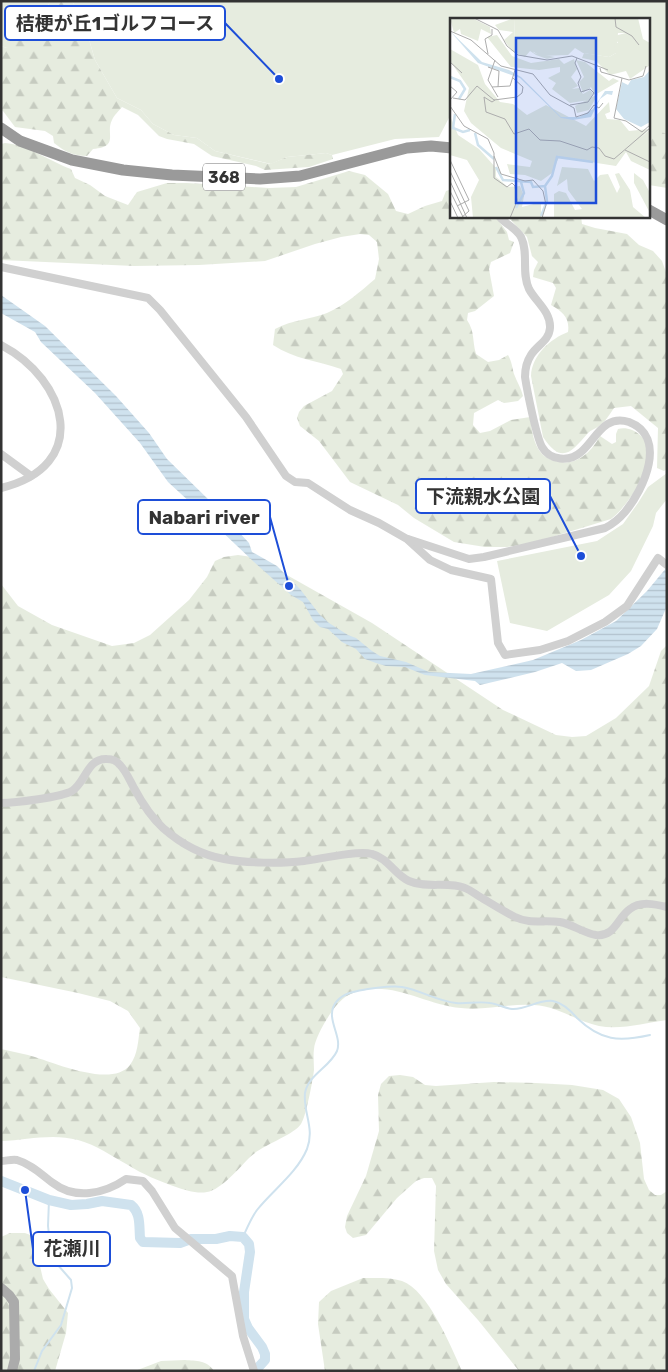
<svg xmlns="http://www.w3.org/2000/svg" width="668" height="1372" viewBox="0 0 668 1372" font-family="Rubik,'Noto Sans JP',sans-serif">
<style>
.green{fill:#e6ecdf}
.forest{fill:url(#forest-firs)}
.water{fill:url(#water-rules)}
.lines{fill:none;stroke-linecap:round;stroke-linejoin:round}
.stream{stroke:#cfe2ee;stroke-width:2}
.river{stroke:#cfe2ee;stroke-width:10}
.minor{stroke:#d0d0d0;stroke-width:8}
.major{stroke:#ababab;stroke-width:10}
.highway{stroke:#9a9a9a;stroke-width:11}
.labels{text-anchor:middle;stroke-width:5;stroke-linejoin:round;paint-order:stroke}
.shield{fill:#fff;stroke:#707070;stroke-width:1}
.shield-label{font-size:16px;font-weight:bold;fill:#333}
.inset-river{fill:none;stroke:#cfe2ee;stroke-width:2.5}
.inset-road{fill:none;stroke:#adadad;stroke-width:1}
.view{fill:#1d4ed8;fill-opacity:0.15;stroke:#1d4ed8;stroke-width:2.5}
.inset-edge{fill:none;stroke:#333;stroke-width:2.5}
.leader{fill:none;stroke:#1d4ed8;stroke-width:2}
.callout-dot{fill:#1d4ed8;stroke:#fff;stroke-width:2}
.callout{fill:#fff;stroke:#1d4ed8;stroke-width:2}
.callout-label{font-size:19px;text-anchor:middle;font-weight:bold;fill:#333}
</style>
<defs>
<pattern id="forest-firs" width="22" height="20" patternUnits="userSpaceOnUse" patternTransform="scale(1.25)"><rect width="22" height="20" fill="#e6ecdf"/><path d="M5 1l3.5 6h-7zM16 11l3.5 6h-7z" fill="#c6cbc0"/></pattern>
<pattern id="water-rules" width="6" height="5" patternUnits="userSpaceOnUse" patternTransform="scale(1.25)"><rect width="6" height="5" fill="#cfe2ee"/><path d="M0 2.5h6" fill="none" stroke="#b2c2cd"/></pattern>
</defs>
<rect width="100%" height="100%" fill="#fff"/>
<g class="green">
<polygon points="1,1 50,1 44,16 7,48 1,46"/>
<polygon points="72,1 667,1 667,134 649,131 649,19 452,19 452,112 439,137 395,139 332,155 326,153 287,157 271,164 215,151 197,138 174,135 153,124 141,110 117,98 95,60 84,22"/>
<polygon points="667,473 667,499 656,513 653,526 631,571 609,595 547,631 510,623 497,561 597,541 623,524 638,503 648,487"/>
</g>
<g class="forest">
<path d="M50 1H72L84 22 95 60 117 98 141 110 153 124 174 135 197 138 215 151 270 164 287 157 326 153 332 155 333 159 309 167 265 170 256 166 212 156 194 144 167 139 159 136 138 115 122 107C119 111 114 115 112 120 105 133 120 147 93 149L87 156C73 156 64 151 54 143L53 136 45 131 15 127 3 111 1 110V46L7 48 17 14 44 16Z"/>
<polygon points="655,130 667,134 667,188 649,185 649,131"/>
<path d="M5 143C28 145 49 161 71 169L75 178 90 185 105 196 128 205 137 192 167 183H187L269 188 296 187 349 171 365 175 388 194 396 211 408 214 425 206 442 201 446 191 452 189V216H495L507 232 509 240 514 242 510 253 491 262 489 269 494 296 475 311 468 313 467 320C475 332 472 340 476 354L488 362 499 360 508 355C512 362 512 367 514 374 517 382 521 388 523 396L518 401 504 403 498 400 474 413 473 425 480 433 490 431 511 420 530 417C532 430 533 444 542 454 547 459 554 461 560 462 578 465 592 451 600 436L612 444 616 442V434L618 429C626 427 634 430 640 435 662 455 630 505 611 519L529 544 507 547H485L454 542 414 518 398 505 350 482 319 441 300 426 297 418 299 412 304 406 332 391 343 374 341 369C318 361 294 359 273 345L275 329C294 319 309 320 327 313 345 305 360 292 375 279L379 259 377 242 369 235 360 234 341 237 315 244 265 261 199 265 134 266 1 260V144Z"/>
<path d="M507 216H581L582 224 595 228 627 234 639 245 653 251 662 261 667 275V469L664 471 657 468 658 428 631 406 614 408C610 414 605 422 599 426 595 429 591 430 588 433 572 451 562 466 543 437L531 376C532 355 550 339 568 332 570 318 563 312 551 305L556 288 553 283 533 277 534 270 538 262 532 256 527 237Z"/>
<path d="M238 555 252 557 278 570 372 623 503 710 556 735 572 737 586 736 616 718 649 686 661 651 667 645V1020C645 1023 621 1030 599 1026 576 1021 557 1006 534 1005 511 1003 485 1011 461 1008 427 1005 397 983 363 990 357 991 349 994 344 998 333 1006 315 1036 314 1049 313 1056 314 1063 314 1070 313 1079 306 1117 301 1124 294 1135 262 1145 250 1157 240 1167 221 1190 207 1192 197 1194 185 1190 176 1187 159 1181 142 1174 128 1165 111 1156 97 1145 78 1140 52 1133 27 1140 1 1141V1049C10 1051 19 1053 28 1055 51 1061 111 1089 130 1065 138 1054 138 1041 140 1028L128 1011 110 1001 78 993 1 977V584L18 606 52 625 112 646 134 643 150 635 189 600 207 577 215 561 224 557Z"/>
<polygon points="400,1075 413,1077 425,1085 436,1086 494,1082 536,1083 572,1085 603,1090 619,1099 631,1117 640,1143 644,1179 649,1190 655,1195 661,1195 667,1191 667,1371 519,1371 478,1320 446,1284 438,1270 434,1251 436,1186 432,1178 424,1178 416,1181 397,1198 366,1235 353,1238 347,1233 345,1227 347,1216 366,1176 379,1131 378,1095 381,1084 389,1076"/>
<polygon points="10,1233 25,1233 33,1236 43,1279 49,1289 68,1313 66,1333 55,1371 1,1371 1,1237"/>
<path d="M363 1278C376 1278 390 1277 402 1281 428 1290 451 1347 462 1371H325L318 1324 319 1302 331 1291Z"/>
<path d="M185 1360C196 1361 207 1360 214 1371H135L161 1361Z"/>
</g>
<polygon class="water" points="1,295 45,326 116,396 149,433 167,459 211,502 249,543 252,552 277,566 300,589 320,615 329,623 348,635 356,638 372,651 380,656 406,662 429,672 471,674 533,660 581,640 616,621 647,591 667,567 667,606 657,629 641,646 628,654 591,670 576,671 562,663 535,672 480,685 475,681 425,675 405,667 386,666 376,663 365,659 356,649 342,642 328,629 320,627 313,620 303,602 291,595 254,562 216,526 168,482 140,443 95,393 41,342 35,332 1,313"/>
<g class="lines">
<g class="stream">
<path d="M243 1237C247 1228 251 1218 257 1210 273 1190 297 1173 307 1149 315 1128 303 1113 305 1093 308 1075 330 1067 337 1051 343 1035 323 1017 337 1001 345 992 357 991 368 989 379 988 391 985 402 987 420 990 437 1001 456 1003 467 1004 479 1001 490 1003 498 1004 504 1008 512 1009 526 1010 539 999 553 1001 563 1003 571 1011 577 1018 601 1041 619 1042 650 1035"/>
<polyline points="34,1371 42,1351 61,1325 72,1288 71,1280 57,1264 51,1253 48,1226 49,1200"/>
</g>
<path class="river" d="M1 1181 49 1200 71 1205 87 1204 102 1201 131 1205C141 1213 139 1226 140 1238L143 1242 180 1243 191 1239H216L230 1236 243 1237 249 1244 250 1252 244 1292V1319L248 1328 262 1347 265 1354V1360L255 1371"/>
<g class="minor">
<polyline points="1,267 148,298 160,310 246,417 286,476 295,482 308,483 350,510 379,523 407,539 430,560 451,570 491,579 498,643 505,655 540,650 568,641 605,622 627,606 658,558 667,565"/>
<path d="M1 345C68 380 92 466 1 488"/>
<polyline points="1,454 31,476"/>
<path d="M408 539 469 559 484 557 605 528C613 524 619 519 625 512 644 489 668 437 629 422 604 414 596 439 581 452 570 462 550 461 542 447 536 436 527 390 525 377 525 370 527 361 531 355 537 345 549 341 550 328 551 312 536 302 529 289 521 272 529 253 521 237 516 228 505 224 499 216"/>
<path d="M1 803C15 803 62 797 72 791 86 782 87 758 107 759 112 759 117 761 120 765 126 771 130 781 134 788 142 803 151 817 163 828 180 843 202 855 224 859 247 863 280 864 304 861 320 859 358 850 372 854 388 858 395 875 409 881 427 889 447 881 465 888 471 890 476 895 482 898 492 904 503 911 515 917 529 924 544 920 560 922 572 924 583 933 596 935 615 937 617 918 630 909 640 901 655 904 667 907"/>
<path d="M1 1161C6 1161 12 1159 17 1160 31 1164 42 1175 53 1183 75 1200 104 1194 126 1179L143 1181 152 1191 175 1228 232 1276 243 1336 254 1371"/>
</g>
<polyline class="major" points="1,1288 9,1295 14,1302 15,1359 12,1371"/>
<g class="highway">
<polyline points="1,128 20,141 72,160 123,170 172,175 260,179 300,176 407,148 431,146 452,148"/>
<polyline points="649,210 667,220"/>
</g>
</g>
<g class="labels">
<rect class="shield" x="203" y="163.5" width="42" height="27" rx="4"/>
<g class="shield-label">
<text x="224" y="183">368</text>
</g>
</g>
<g transform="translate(450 18)">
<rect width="200" height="200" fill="#fff"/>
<path d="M64 0H165L176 15H168L166 35 159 39 133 35 125 30 118 37 91 38 80 32 73 18 65 26ZM148 76 139 92 127 95 125 88Z" fill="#e6ecdf"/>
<path d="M0 0H22L40 9 41 16 31 11 28 23 11 16 10 11 4 15ZM64 0 65 26 73 16 84 35 105 39 97 41 86 37 80 33 75 39 62 33 54 22 63 14 49 12 45 7ZM165 0H188L193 21 200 25V47L180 61 176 53 160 57 146 43 132 40 134 35 159 39 166 35 164 25H168L164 18 176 15 166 10ZM47 17 62 38 81 45 109 41 114 46 124 41 127 51 121 59 128 68 122 71 129 70 133 76 140 72 143 75 139 82 120 85 102 71 106 65 98 60 110 54V49L89 52 61 49 37 19ZM0 31 28 47 35 66 50 84 63 86 77 97 96 87 136 108 159 84 160 94 155 96 157 101 170 102 179 113 199 111 192 119 200 111V152L181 143 176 134 166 148 109 139 102 155 91 163 75 157 60 156 57 146 80 149 82 143 51 130 21 105 14 93 19 70 0 43ZM126 42 135 44 159 63 163 60 169 63 145 77 141 69 133 75 129 64 134 59ZM0 98 8 117 29 131 46 150V159L58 169 70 168 74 178 72 189 91 184V200H23L21 179 29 162 17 142 0 137ZM112 149 138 151 144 163 150 157 158 156 167 175 170 169 165 156 169 155 180 172 183 189 196 200H104V176L109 173 116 175 125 192 132 191 118 172 117 161 107 168ZM184 155 193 162 200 175V195L184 165Z" fill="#e6ecdf"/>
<path d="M0 13 32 44 59 52 71 59 111 99H129L143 91 155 73H163L162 77 157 76 150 81 141 99 123 102 111 100 70 60 28 45ZM200 52V104L191 109 174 101 166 91 172 64 178 67 181 62 194 59Z" fill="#cfe2ee"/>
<path class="inset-river" d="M0 59 10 63 15 71 9 81M5 96 3 110 13 114 20 112M25 115 28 127 44 141M46 149 53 162 81 164 83 169 95 168 97 183 91 198M95 168 102 158 107 139 143 144M66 190 74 175 71 164"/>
<path class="inset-road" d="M24 0 48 12 57 28 68 37 97 42 122 38 158 52M165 0 166 9 182 18 189 27M0 13 21 22 51 48 83 56 100 77 124 90 126 99 138 95 144 87 149 90 153 85M38 36 35 21 42 17V11M45 42 38 62 48 79M0 44 12 55M38 49 49 53 48 69M150 50 151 54 172 60 164 100 176 103 192 114 200 107M172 60 179 62 193 58 196 48M0 68 7 74 0 82M60 68 65 52M42 69 60 68M3 80 15 82 27 68 44 82 67 79 72 75 73 69 63 60M45 82 42 84 34 79 36 94 55 101 64 116 79 111 90 122 110 123 137 132 142 129 149 130 155 138 164 141 200 110M120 87 138 84 144 75 140 71 131 74 128 65 131 59 125 45 127 40M0 88 14 108 38 121 44 135V160L57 169 62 165 65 168 67 183 60 200M175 132 200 144M44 138 51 156 75 163 83 162 93 173 96 187 92 200M0 142 19 182 7 188M0 153 19 193 11 200M0 163 17 200M0 173 13 199M0 183 8 200"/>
<path class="view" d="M66 20H146V185H66Z"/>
<rect width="200" height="200" class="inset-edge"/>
</g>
<path class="leader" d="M279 79L225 23M581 556L550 496M289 586L270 517M25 1190L33 1249"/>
<g class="callout-dot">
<circle cx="279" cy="79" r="5"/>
<circle cx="581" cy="556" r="5"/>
<circle cx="289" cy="586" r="5"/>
<circle cx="25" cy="1190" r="5"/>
</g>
<g class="callout">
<rect x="5" y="6" width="220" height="34" rx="5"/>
<rect x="416" y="479" width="134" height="34" rx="5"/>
<rect x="138" y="500" width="132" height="34" rx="5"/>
<rect x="33" y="1232" width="77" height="34" rx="5"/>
</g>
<g class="callout-label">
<text x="115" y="30">桔梗が丘1ゴルフコース</text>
<text x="483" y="503">下流親水公園</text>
<text x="204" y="524">Nabari river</text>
<text x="72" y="1255">花瀬川</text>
</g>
<rect width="668" height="1372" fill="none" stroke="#333333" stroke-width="5"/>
</svg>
